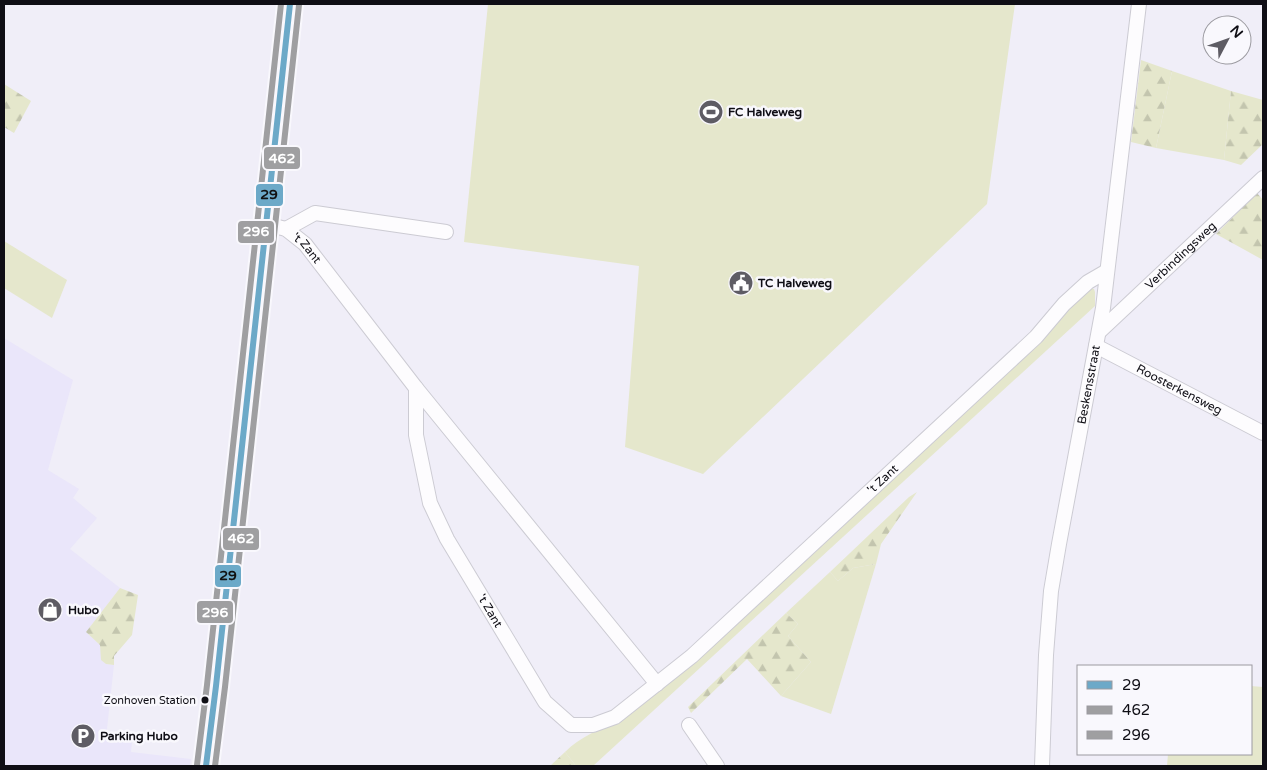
<svg xmlns="http://www.w3.org/2000/svg" width="1267" height="770" viewBox="0 0 1267 770" font-family="'Varela Round',sans-serif">
<style>
.built{fill:#eae6fa}
.green{fill:#e5e7cc}
.forest{fill:url(#forest-firs)}
.lines{fill:none;stroke-linecap:round;stroke-linejoin:round}
.street-casing{stroke:#cccbd3;stroke-width:16}
.primary-casing{stroke:#cccbd3;stroke-width:25}
.street{stroke:#fdfcfe;stroke-width:14}
.primary{stroke:#fdfcfe;stroke-width:22}
.bus-1-casing{stroke:#f9f8fd;stroke-width:10}
.bus-2-casing{stroke:#f9f8fd;stroke-width:10}
.bus-3-casing{stroke:#f9f8fd;stroke-width:10}
.bus-1{stroke:#6ca9c8;stroke-width:6}
.bus-2{stroke:#9f9fa1;stroke-width:6}
.bus-3{stroke:#9f9fa1;stroke-width:6}
.bus-dot{fill:#0f0e15;stroke:#f9f8fd;stroke-width:2}
.labels{text-anchor:middle;stroke-width:5;stroke-linejoin:round;paint-order:stroke}
.bus-label{font-size:11px;fill:#0f0e15;stroke:#f9f8fd;text-anchor:end}
.poi-label{font-size:12px;font-weight:bold;fill:#0f0e15;stroke:#f9f8fd;text-anchor:start}
.street-label{font-size:12px;fill:#0f0e15;stroke:#f9f8fd}
.line-badge{stroke:#f9f8fd;stroke-width:2}
.badge-label{font-size:14px;text-anchor:middle;font-weight:bold;fill:#fff}
.pale-badge-label{font-size:14px;text-anchor:middle;font-weight:bold;fill:#111}
</style>
<defs>
<pattern id="forest-firs" width="22" height="20" patternUnits="userSpaceOnUse" patternTransform="scale(1.25)"><rect width="22" height="20" fill="#e5e7cc"/><path d="M5 1l3.5 6h-7zM16 11l3.5 6h-7z" fill="#c3c5ae"/></pattern>
</defs>
<rect width="100%" height="100%" fill="#f0eef8"/>
<polygon class="built" points="4,338 73,380 48,470 79,489 73,498 97,518 70,549 120,588 86,632 100,645 106,664 114,665 106,738 132,742 131,752 191,759 190,766 5,766 4,765"/>
<g class="green">
<polygon points="488,4 1015,4 987,204 703,474 625,447 639,266 464,242"/>
<polygon points="1172,71 1231,91 1224,160 1156,148"/>
<polygon points="4,241 67,280 52,318 4,288"/>
<path d="M1091 288 1094 289 1095 292V306L593 766H576L565 752C580 736 601 730 620 718 651 700 678 675 705 651L1075 300Z"/>
<polygon points="876,564 831,714 781,696 811,662 788,636 798,624 786,613 830,572 838,581 853,568"/>
<polygon points="1251,686 1263,687 1263,766 1167,766 1168,754 1251,754"/>
</g>
<g class="forest">
<polygon points="1141,60 1172,71 1156,148 1131,142"/>
<polygon points="4,84 31,101 14,133 4,127"/>
<polygon points="1231,91 1263,100 1263,144 1241,165 1224,160"/>
<polygon points="1257,193 1263,200 1263,260 1216,234"/>
<polygon points="917,492 881,544 876,564 853,568 838,581 830,572 909,497"/>
<polygon points="120,588 138,595 132,635 114,656 114,665 106,664 101,660 100,645 86,632"/>
<polygon points="786,613 798,624 788,636 811,662 781,696 747,659 691,713 688,707"/>
<polygon points="565,752 576,766 550,766"/>
</g>
<g class="lines">
<defs>
<g id="street">
<path id="s1" d="M266 224 286 229 305 244 416 388 657 684"/>
<polyline points="286,229 315,213 446,232"/>
<path id="s2" d="M1099 332 1263 178"/>
<path id="s3" d="M1096 346 1263 433"/>
<path id="s4" d="M416 388V435L430 503 447 539 545 702 571 725H593L615 717 692 656 1036 337 1064 304 1088 282 1107 271"/>
<polyline points="689,725 717,766"/>
<path id="s5" d="M1042 766 1046 655 1051 591 1059 544 1103 308 1139 4"/>
</g>
<polyline id="primary" points="206,766 216,686 290,4"/>
</defs>
<use href="#street" class="street-casing"/>
<use href="#primary" class="primary-casing"/>
<use href="#street" class="street"/>
<use href="#primary" class="primary"/>
<defs>
<polyline id="bus-1" points="206,766 216,686 290,4"/>
<polyline id="bus-2" points="215,766 225,687 299,5"/>
<polyline id="bus-3" points="197,765 207,685 281,4"/>
</defs>
<use href="#bus-1" class="bus-1-casing"/>
<use href="#bus-2" class="bus-2-casing"/>
<use href="#bus-3" class="bus-3-casing"/>
<use href="#bus-1" class="bus-1"/>
<use href="#bus-2" class="bus-2"/>
<use href="#bus-3" class="bus-3"/>
</g>
<defs>
<symbol id="stadium-disc" viewBox="-11 -11 22 22"><circle r="9.5" fill="#5e5c64" stroke="#f9f8fd"/><path d="M0-5a6.5 5 0 1 0 0 10a6.5 5 0 1 0 0-10ZM-3.5-1.8h7v3.6h-7Z" fill="#fff"/></symbol>
<symbol id="civic-disc" viewBox="-11 -11 22 22"><circle r="9.5" fill="#5e5c64" stroke="#f9f8fd"/><path d="M-.6-6.5H3V-4.5H.6V-3L4-1V1h2V6H-6V1h2V-1L-.6-3ZM-1.2 2.5V6h2.4V2.5Z" fill="#fff"/></symbol>
<symbol id="shop-disc" viewBox="-11 -11 22 22"><circle r="9.5" fill="#5e5c64" stroke="#f9f8fd"/><path d="M-5-2.5h2.3a2.7 3.5 0 0 1 5.4 0H5L5.5 6h-11ZM-1.5-2.5h3a1.5 2.3 0 0 0-3 0Z" fill="#fff"/></symbol>
<symbol id="parking-disc" viewBox="-11 -11 22 22"><circle r="9.5" fill="#5e5c64" stroke="#f9f8fd"/><path d="M-3.5-5.5H1a3.5 3.5 0 0 1 0 7H-1V5.5H-3.5ZM-1-3.4V-.6H.8a1.4 1.4 0 0 0 0-2.8Z" fill="#fff"/></symbol>
</defs>
<g fill-rule="evenodd">
<use href="#stadium-disc" x="697" y="98" width="28" height="28"/>
<use href="#civic-disc" x="727" y="269" width="28" height="28"/>
<use href="#shop-disc" x="36" y="596" width="28" height="28"/>
<use href="#parking-disc" x="69" y="722" width="28" height="28"/>
</g>
<circle class="bus-dot" cx="205" cy="700" r="4.5"/>
<g class="labels">
<g class="bus-label">
<text x="196" y="704">Zonhoven Station</text>
</g>
<g class="poi-label">
<text x="728" y="116">FC Halveweg</text>
<text x="758" y="287">TC Halveweg</text>
<text x="68" y="614">Hubo</text>
<text x="100" y="740">Parking Hubo</text>
</g>
<g class="street-label">
<text dy="4" stroke="none"><textPath href="#s1" startOffset="49">'t Zant</textPath></text>
<text dy="4" stroke="none"><textPath href="#s2" startOffset="112">Verbindingsweg</textPath></text>
<text dy="4" stroke="none"><textPath href="#s5" startOffset="385">Beskensstraat</textPath></text>
<text dy="4" stroke="none"><textPath href="#s3" startOffset="94">Roosterkensweg</textPath></text>
<text dy="4" stroke="none"><textPath href="#s4" startOffset="785">'t Zant</textPath></text>
<text dy="4" stroke="none"><textPath href="#s4" startOffset="240">'t Zant</textPath></text>
</g>
</g>
<g class="line-badge">
<rect x="263" y="146" width="38" height="24" rx="5" fill="#9f9fa1"/>
<rect x="255" y="183" width="29" height="24" rx="5" fill="#6ca9c8"/>
<rect x="237" y="220" width="38" height="24" rx="5" fill="#9f9fa1"/>
<rect x="222" y="527" width="38" height="24" rx="5" fill="#9f9fa1"/>
<rect x="214" y="564" width="28" height="24" rx="5" fill="#6ca9c8"/>
<rect x="196" y="600" width="38" height="24" rx="5" fill="#9f9fa1"/>
</g>
<g class="badge-label">
<text x="282" y="163">462</text>
<text x="256" y="236">296</text>
<text x="241" y="543">462</text>
<text x="215" y="617">296</text>
</g>
<g class="pale-badge-label">
<text x="269" y="199">29</text>
<text x="228" y="580">29</text>
</g>
<rect width="1267" height="770" fill="none" stroke="#0f0e15" stroke-width="10"/>
<rect x="1077" y="665" width="175" height="90" fill="#f9f8fd" stroke="#9b9aa0"/>
<rect x="1087" y="681" width="25" height="8" fill="#6ca9c8" stroke="#9b9aa0"/>
<text x="1122" y="690" font-size="15" fill="#0f0e15">29</text>
<rect x="1087" y="706" width="25" height="8" fill="#9f9fa1" stroke="#9b9aa0"/>
<text x="1122" y="715" font-size="15" fill="#0f0e15">462</text>
<rect x="1087" y="731" width="25" height="8" fill="#9f9fa1" stroke="#9b9aa0"/>
<text x="1122" y="740" font-size="15" fill="#0f0e15">296</text>
<g transform="translate(1227 40) rotate(49)"><circle r="24" fill="#f9f8fd" stroke="#9b9aa0"/>
<path d="M0-4L9 19L0 12L-9 19Z" fill="#5e5c64"/>
<text y="-8" font-size="14" font-weight="bold" text-anchor="middle" fill="#0f0e15">N</text>
</g>
</svg>
